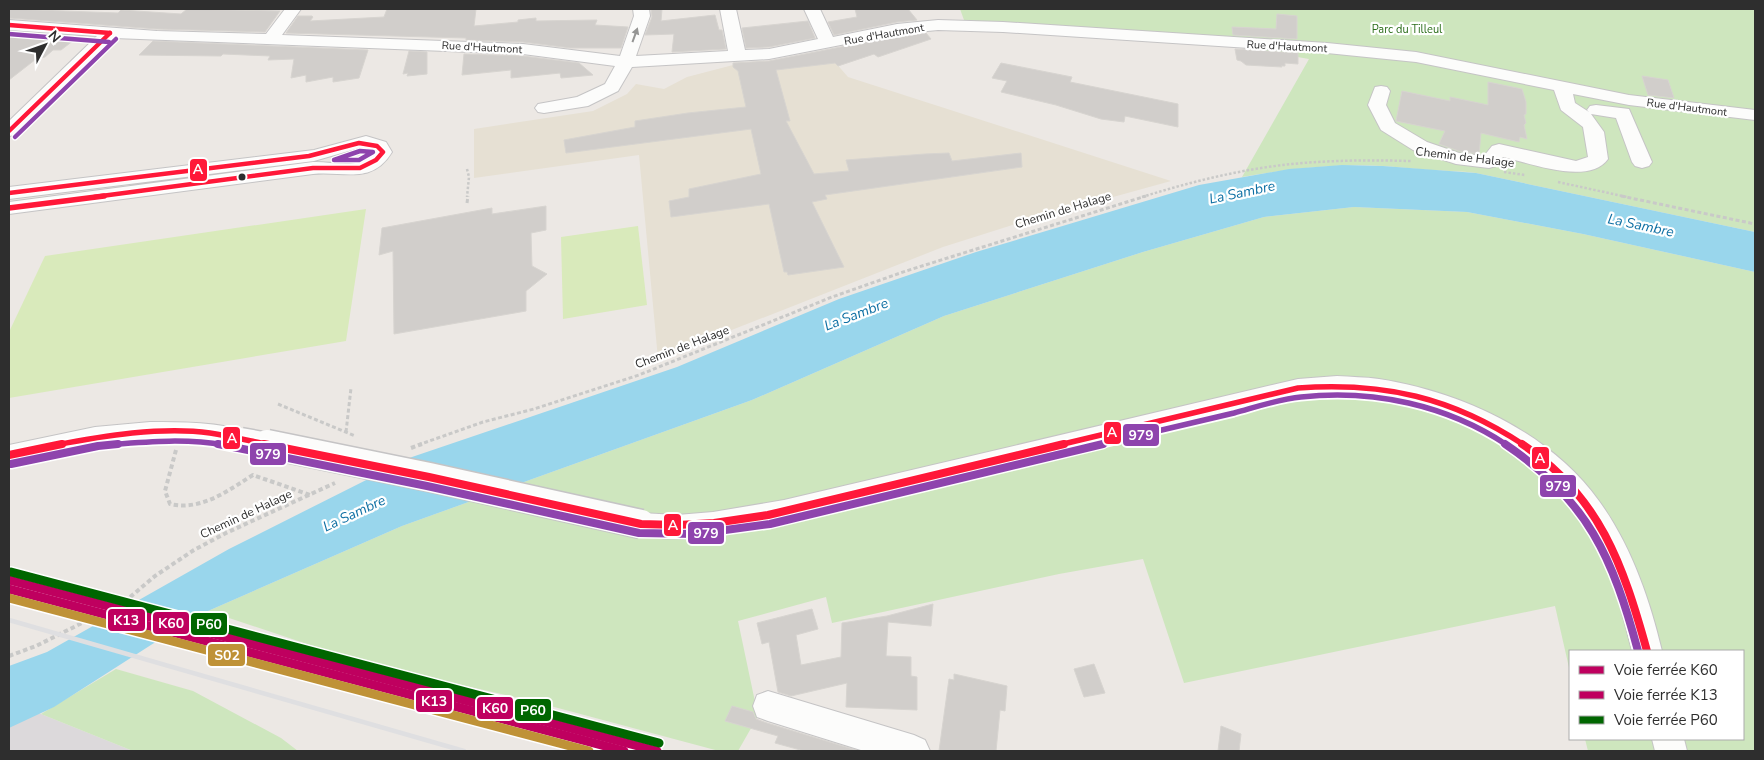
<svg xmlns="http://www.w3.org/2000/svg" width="1764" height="760" viewBox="0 0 1764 760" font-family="'Nunito Sans',sans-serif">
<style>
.industrial{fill:#dcd9db}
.education{fill:#e6e0d3}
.green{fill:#cee6be}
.pitch{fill:#d9eabb}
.water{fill:#99d6ec}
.building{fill:#d1cecb;stroke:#d7d4d0}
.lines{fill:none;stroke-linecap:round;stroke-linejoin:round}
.minor-casing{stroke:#c5c4c5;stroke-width:2}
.path-far2{stroke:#c9c9c8;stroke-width:2.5;stroke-dasharray:2.5 2;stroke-linecap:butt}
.path-far1{stroke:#c9c9c8;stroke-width:3;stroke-dasharray:4 2.5;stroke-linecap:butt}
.path{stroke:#c9c9c8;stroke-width:4;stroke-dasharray:4.5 3;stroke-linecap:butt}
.minor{fill:#fcfcfb;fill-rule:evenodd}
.rail{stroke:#dfdfe1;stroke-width:4.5}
.minor-bridge-far1-casing{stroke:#c5c4c5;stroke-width:25;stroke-linecap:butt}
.minor-bridge-casing{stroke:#c5c4c5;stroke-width:31;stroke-linecap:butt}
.minor-bridge-far1{stroke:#fcfcfb;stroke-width:22}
.minor-bridge{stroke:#fcfcfb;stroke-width:28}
.bus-1-far2-casing{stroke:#fff;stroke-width:7}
.bus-1-far1-casing{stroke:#fff;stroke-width:9}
.bus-1-casing{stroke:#fff;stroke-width:11}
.bus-2-far2-casing{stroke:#fff;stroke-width:7}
.bus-2-far1-casing{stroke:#fff;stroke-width:9}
.bus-2-casing{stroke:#fff;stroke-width:11}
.bus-1-far2{stroke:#ff1839;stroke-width:4.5}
.bus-1-far1{stroke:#ff1839;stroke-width:5.5}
.bus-1{stroke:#ff1839;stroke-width:8}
.bus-2-far2{stroke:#8e44ad;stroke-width:4.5}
.bus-2-far1{stroke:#8e44ad;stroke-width:5.5}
.bus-2{stroke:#8e44ad;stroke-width:8}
.rail-1-casing{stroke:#fff;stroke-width:12}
.rail-2-casing{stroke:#fff;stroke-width:12}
.rail-3-casing{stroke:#fff;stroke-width:12}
.rail-4-casing{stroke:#fff;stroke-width:12}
.rail-1{stroke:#bf005f;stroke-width:9}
.rail-2{stroke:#bf005f;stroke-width:9}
.rail-3{stroke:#060;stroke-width:9}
.rail-4{stroke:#bf9237;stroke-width:9}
.oneway{fill:#959594}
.bus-dot{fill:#2e2e2e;stroke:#fff;stroke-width:2}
.labels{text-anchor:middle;stroke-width:4.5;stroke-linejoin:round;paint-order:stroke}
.far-park-label{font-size:11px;fill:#2c6e1b;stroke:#fff}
.far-street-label{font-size:11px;fill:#2e2e2e;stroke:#fff}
.street-label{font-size:12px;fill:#2e2e2e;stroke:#fff}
.water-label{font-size:14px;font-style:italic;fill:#0d6fa3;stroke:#fff}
.line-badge{stroke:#fff;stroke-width:2}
.badge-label{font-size:14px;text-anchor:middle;font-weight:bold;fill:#fff}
</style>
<rect width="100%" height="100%" fill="#ece8e4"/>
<polygon class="industrial" points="9,705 41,714 133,751 9,751"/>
<polygon class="education" points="828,54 848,77 1171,181 1019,223 943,247 658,359 639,155 474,178 474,129 593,111 627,94 636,84 664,89 687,77 733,65"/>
<g class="green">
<path d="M960 9H1755V232L1476 173C1461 171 1446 171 1430 170 1415 169 1400 167 1384 166 1337 163 1289 169 1242 177L1309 59 1156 33 964 20Z"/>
<polygon points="1354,207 1467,212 1583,234 1755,272 1755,751 1588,751 1585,739 1743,739 1743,651 1570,651 1570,672 1555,606 1184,683 1143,559 1059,574 832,623 826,597 738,621 758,716 738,751 719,751 528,700 361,662 208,611 402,526 752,400 944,316 1143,252 1264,217"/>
<polygon points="116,669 193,691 281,738 298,751 133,751 41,714"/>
</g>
<g class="pitch">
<polygon points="366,209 346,341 9,398 9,332 45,256"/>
<polygon points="638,226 647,305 563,319 561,237"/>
</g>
<polygon class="water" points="1342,165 1383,166 1476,173 1755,232 1755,272 1583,234 1467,212 1354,207 1264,217 1143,252 944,316 752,400 402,526 208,611 190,620 54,707 9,728 9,666 47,652 229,549 412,457 677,367 839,299 976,252 1199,185 1289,169"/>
<g class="building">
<polygon points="9,9 118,13 121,10 181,14 187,9 280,11 265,32 157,29 9,18"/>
<polygon points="387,9 476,9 474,26 518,22 518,20 536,18 536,21 597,20 595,25 628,27 621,48 571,48 523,42 466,40 466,38 286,33 298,16 312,16 313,17 310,21 384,17"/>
<polygon points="651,9 662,9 661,21 715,15 719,30 722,30 726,49 672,52 674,34 645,35 652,17"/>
<polygon points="855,9 908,9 917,20 897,22 834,35 828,22 857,17"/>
<polygon points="1277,14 1297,16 1297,39 1233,35 1232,27 1276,29"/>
<polygon points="808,21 815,38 769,47 746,48 742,28"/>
<polygon points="9,32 78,37 61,50 53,50 45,57 36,59 9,80"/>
<polygon points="926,33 931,39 878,57 874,54 838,66 835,63 776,70 790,121 786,121 814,174 849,171 846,160 925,154 949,153 952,161 1021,153 1022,167 825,195 827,199 812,202 844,267 788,275 787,272 784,272 769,204 671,217 669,201 689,197 689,189 761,174 751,129 566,153 564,140 635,127 635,121 688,113 746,107 738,71 733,67 733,63 769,61 897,36"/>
<polygon points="153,41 368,50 359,78 333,82 333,77 306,82 306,75 291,78 294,59 268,60 270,56 223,54 221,56 139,55"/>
<polygon points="1235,49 1298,53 1298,64 1285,63 1285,66 1281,66 1282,67 1246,65 1241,61 1237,60"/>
<polygon points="409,51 427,52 427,74 407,76 408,73 403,74"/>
<polygon points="464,54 523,56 579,63 593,75 561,78 560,73 511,78 511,70 462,75"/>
<polygon points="1001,63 1072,77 1070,82 1178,104 1178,127 1125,116 1124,122 1101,119 1056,105 1001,92 1007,81 992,78"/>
<polygon points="1642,76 1668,80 1674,98 1648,95"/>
<polygon points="1488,82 1522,89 1526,102 1526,114 1524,115 1526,123 1524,125 1527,139 1520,137 1519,142 1481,133 1479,154 1459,151 1439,144 1445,131 1396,121 1402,91 1450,101 1450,97 1488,105"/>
<polygon points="546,206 546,230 531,233 532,266 547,274 526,291 526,311 394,334 393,251 379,255 382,228 492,208 492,214"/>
<polygon points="933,604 931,626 888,622 886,656 911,657 911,676 917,677 917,710 846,707 847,683 791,696 778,692 769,642 762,644 757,623 812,609 818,629 796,635 801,665 841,657 842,623 887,616"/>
<polygon points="1094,664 1105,693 1084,697 1074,669"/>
<polygon points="954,674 1007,686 1005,711 1000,710 996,751 939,751 949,679 954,680"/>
<polygon points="732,706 753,712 756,719 767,723 859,751 804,751 775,743 778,736 725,721"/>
<polygon points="1221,726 1241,734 1239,751 1218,751"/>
</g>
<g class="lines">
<defs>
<g id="minor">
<path d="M285 9H301L282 35 523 44 620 56 634 16 633 9H649L650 16 636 56 728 51 720 9H736L745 50 769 49 818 39 804 9H820L833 37 897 24 938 20 1003 22 1327 43 1416 52 1629 95 1755 110V120L1629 105 1573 94 1575 103 1589 112 1587 110 1590 106 1596 105 1629 109 1652 162 1649 166 1642 168 1635 166 1632 162 1616 118 1591 114 1604 132 1608 159C1589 186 1530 163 1503 157L1496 166 1489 168 1456 164 1413 150 1381 130 1368 105 1375 87 1381 86 1387 87 1390 91 1386 105 1395 123 1427 142 1459 153 1484 156 1492 146 1499 144 1576 161 1588 157 1583 127 1561 110 1554 90 1416 62 1327 53 1003 32 938 30 897 34 769 59 632 67 618 91 588 106 544 113 538 112 535 108 538 104 577 97 605 84 615 66 523 54 114 38 16 135 9 136V121L97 36 9 30V20L157 31 266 34Z"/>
<path d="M366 136 386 142 392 152C372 185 345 171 313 174L9 214V202L313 162C332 161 361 171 374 152L368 148H359L314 161 9 199V187L314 150Z"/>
<path d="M1337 376C1351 377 1365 377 1379 379 1462 392 1549 432 1599 501 1631 545 1650 600 1662 651H1632C1622 611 1612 570 1591 534 1548 460 1461 408 1377 397 1351 394 1325 395 1298 397L784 522C739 531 676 548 632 532L628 524 632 516 641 513 677 515 713 512 784 500 1298 379Z"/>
<path d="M150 422C183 422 218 422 250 432L254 439 250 446 241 449 187 442 132 443 95 447 9 465V445L95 427Z"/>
<polygon points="768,691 914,735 925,740 930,751 864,751 768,721 757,717 753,706 757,695"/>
<polygon points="1652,739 1684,739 1687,751 1655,751"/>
</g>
</defs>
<use href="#minor" class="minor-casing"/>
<g class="path-far2">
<polyline points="467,169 469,177 467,197"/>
<polyline points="1504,172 1525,175"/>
<polyline points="1558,182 1627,197"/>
<path d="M1142 197C1190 182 1242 169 1292 164 1332 160 1371 160 1411 161"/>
</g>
<g class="path-far1">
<polyline points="1621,196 1755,224"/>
<polyline points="467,203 468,196"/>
<polyline points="278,404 355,436"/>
<polyline points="346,432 351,388"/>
<polyline points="418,445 483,422 534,409 639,375 832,297 906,271 1146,196"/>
</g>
<g class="path">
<polyline points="411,448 422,444"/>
<path d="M176 450 165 491 170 504C202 511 227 491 253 475L310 495"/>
<polyline points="9,656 36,646 112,608 129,598 155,576 194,550 226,533 335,483"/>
</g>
<use href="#minor" class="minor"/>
<polyline class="rail" points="9,620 464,751"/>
<defs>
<polyline id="minor-bridge-far1" points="241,439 273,445"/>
<polyline id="minor-bridge" points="267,444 429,477 641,524"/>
</defs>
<use href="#minor-bridge-far1" class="minor-bridge-far1-casing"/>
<use href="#minor-bridge" class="minor-bridge-casing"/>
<use href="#minor-bridge-far1" class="minor-bridge-far1"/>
<use href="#minor-bridge" class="minor-bridge"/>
<defs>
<g id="bus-1-far2">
<polyline points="9,25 110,33"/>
<polyline points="9,131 110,33"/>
<polyline points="9,193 309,156 359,143 377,146 383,152 376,160 360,168 313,168 94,197"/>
</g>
<g id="bus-1-far1">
<polyline points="9,208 104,196"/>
<path d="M56 445C102 436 162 426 210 433 230 436 250 441 270 445"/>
<path d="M1059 445 1298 388C1384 382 1451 397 1524 445"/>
</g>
<g id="bus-1">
<polyline points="264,444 429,477 641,524 678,525 714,523 768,515 1064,444"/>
<path d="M1522 444C1600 496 1623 565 1647 651"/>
<polyline points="9,455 62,444"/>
</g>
<g id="bus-2-far2">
<polyline points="9,34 109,42"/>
<polyline points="15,137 116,39"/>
<polygon points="360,151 373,152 359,160 334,160"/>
</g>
<g id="bus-2-far1">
<path d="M104 445C144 442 185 438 224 445"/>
<path d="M1098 445C1143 434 1189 424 1234 413 1256 407 1279 399 1301 397 1373 389 1447 405 1507 445"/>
</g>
<g id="bus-2">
<polyline points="218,444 427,486 639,533 696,534 770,524 1103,444"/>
<path d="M1505 444C1588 500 1613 558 1638 651"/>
<polyline points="11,464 98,446 118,444"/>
</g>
</defs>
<use href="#bus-1-far2" class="bus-1-far2-casing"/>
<use href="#bus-1-far1" class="bus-1-far1-casing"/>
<use href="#bus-1" class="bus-1-casing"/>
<use href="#bus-2-far2" class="bus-2-far2-casing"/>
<use href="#bus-2-far1" class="bus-2-far1-casing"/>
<use href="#bus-2" class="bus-2-casing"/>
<use href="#bus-1-far2" class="bus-1-far2"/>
<use href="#bus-1-far1" class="bus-1-far1"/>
<use href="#bus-1" class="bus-1"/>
<use href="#bus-2-far2" class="bus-2-far2"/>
<use href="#bus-2-far1" class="bus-2-far1"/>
<use href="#bus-2" class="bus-2"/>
<defs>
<polyline id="rail-1" points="9,580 657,751"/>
<polyline id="rail-2" points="9,589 624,751"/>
<polyline id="rail-3" points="11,572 659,743"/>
<polyline id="rail-4" points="9,598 589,751"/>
</defs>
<use href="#rail-1" class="rail-1-casing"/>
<use href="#rail-2" class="rail-2-casing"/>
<use href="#rail-3" class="rail-3-casing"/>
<use href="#rail-4" class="rail-4-casing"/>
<use href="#rail-1" class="rail-1"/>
<use href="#rail-2" class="rail-2"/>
<use href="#rail-3" class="rail-3"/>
<use href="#rail-4" class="rail-4"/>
</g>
<defs><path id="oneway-solid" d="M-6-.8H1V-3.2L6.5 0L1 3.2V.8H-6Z" transform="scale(1.25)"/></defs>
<use class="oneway" href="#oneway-solid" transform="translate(635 35) rotate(-70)"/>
<circle class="bus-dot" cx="242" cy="177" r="4.5"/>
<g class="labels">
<g class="far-park-label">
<text x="1407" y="33">Parc du Tilleul</text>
</g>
<g class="far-street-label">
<text transform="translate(884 34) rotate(-10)" y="4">Rue d'Hautmont</text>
<text transform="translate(1287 46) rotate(3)" y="4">Rue d'Hautmont</text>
<text transform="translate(482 47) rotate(3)" y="4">Rue d'Hautmont</text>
<text transform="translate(1687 107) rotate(7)" y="4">Rue d'Hautmont</text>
</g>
<g class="street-label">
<text transform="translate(1465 157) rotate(7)" y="4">Chemin de Halage</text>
<text transform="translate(1063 210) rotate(-17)" y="4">Chemin de Halage</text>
<text transform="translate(682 347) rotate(-21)" y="4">Chemin de Halage</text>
<text transform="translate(246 514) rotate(-25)" y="4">Chemin de Halage</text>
</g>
<g class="water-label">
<text transform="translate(1242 192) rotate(-12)" y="5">La Sambre</text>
<text transform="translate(1641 225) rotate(12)" y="5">La Sambre</text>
<text transform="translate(856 314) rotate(-21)" y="5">La Sambre</text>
<text transform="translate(354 513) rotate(-25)" y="5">La Sambre</text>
</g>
</g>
<g class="line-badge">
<rect x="189" y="158" width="19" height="24" rx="5" fill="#ff1839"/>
<rect x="1103" y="421" width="19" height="24" rx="5" fill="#ff1839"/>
<rect x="1122" y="423" width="38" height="24" rx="5" fill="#8e44ad"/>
<rect x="222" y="426" width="19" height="24" rx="5" fill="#ff1839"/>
<rect x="249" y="442" width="38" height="24" rx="5" fill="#8e44ad"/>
<rect x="1531" y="446" width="19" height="24" rx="5" fill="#ff1839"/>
<rect x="1539" y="474" width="38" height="24" rx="5" fill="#8e44ad"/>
<rect x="663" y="513" width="19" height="24" rx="5" fill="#ff1839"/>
<rect x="687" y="521" width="38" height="24" rx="5" fill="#8e44ad"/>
<rect x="107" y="608" width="39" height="24" rx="5" fill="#bf005f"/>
<rect x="152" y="611" width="38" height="24" rx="5" fill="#bf005f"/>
<rect x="190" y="612" width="38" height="24" rx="5" fill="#060"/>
<rect x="207" y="643" width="39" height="24" rx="5" fill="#bf9237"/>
<rect x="415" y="689" width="38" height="24" rx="5" fill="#bf005f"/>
<rect x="476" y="696" width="38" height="24" rx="5" fill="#bf005f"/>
<rect x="514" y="698" width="38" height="24" rx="5" fill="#060"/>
</g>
<g class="badge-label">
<text x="198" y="174">A</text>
<text x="1112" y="437">A</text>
<text x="1141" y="440">979</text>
<text x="232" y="443">A</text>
<text x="268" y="459">979</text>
<text x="1540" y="463">A</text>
<text x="1558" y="491">979</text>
<text x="673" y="530">A</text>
<text x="706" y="538">979</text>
<text x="126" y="625">K13</text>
<text x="171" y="628">K60</text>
<text x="209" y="629">P60</text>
<text x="227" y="660">S02</text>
<text x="434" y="706">K13</text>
<text x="495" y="713">K60</text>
<text x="533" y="715">P60</text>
</g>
<rect width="1764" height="760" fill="none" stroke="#2e2e2e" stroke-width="20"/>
<rect x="1569" y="650" width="175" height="90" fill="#ffffff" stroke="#ababab"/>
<rect x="1579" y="666" width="25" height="8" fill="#bf005f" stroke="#ababab"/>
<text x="1614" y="675" font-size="15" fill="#2e2e2e">Voie ferrée K60</text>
<rect x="1579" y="691" width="25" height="8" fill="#bf005f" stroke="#ababab"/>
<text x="1614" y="700" font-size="15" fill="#2e2e2e">Voie ferrée K13</text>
<rect x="1579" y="716" width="25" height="8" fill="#006600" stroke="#ababab"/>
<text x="1614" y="725" font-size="15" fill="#2e2e2e">Voie ferrée P60</text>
<g transform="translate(45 45) rotate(49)" stroke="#ffffff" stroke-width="4" paint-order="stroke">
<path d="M0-4L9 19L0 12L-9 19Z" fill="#2e2e2e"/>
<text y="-8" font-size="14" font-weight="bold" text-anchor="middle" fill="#2e2e2e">N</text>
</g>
</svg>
